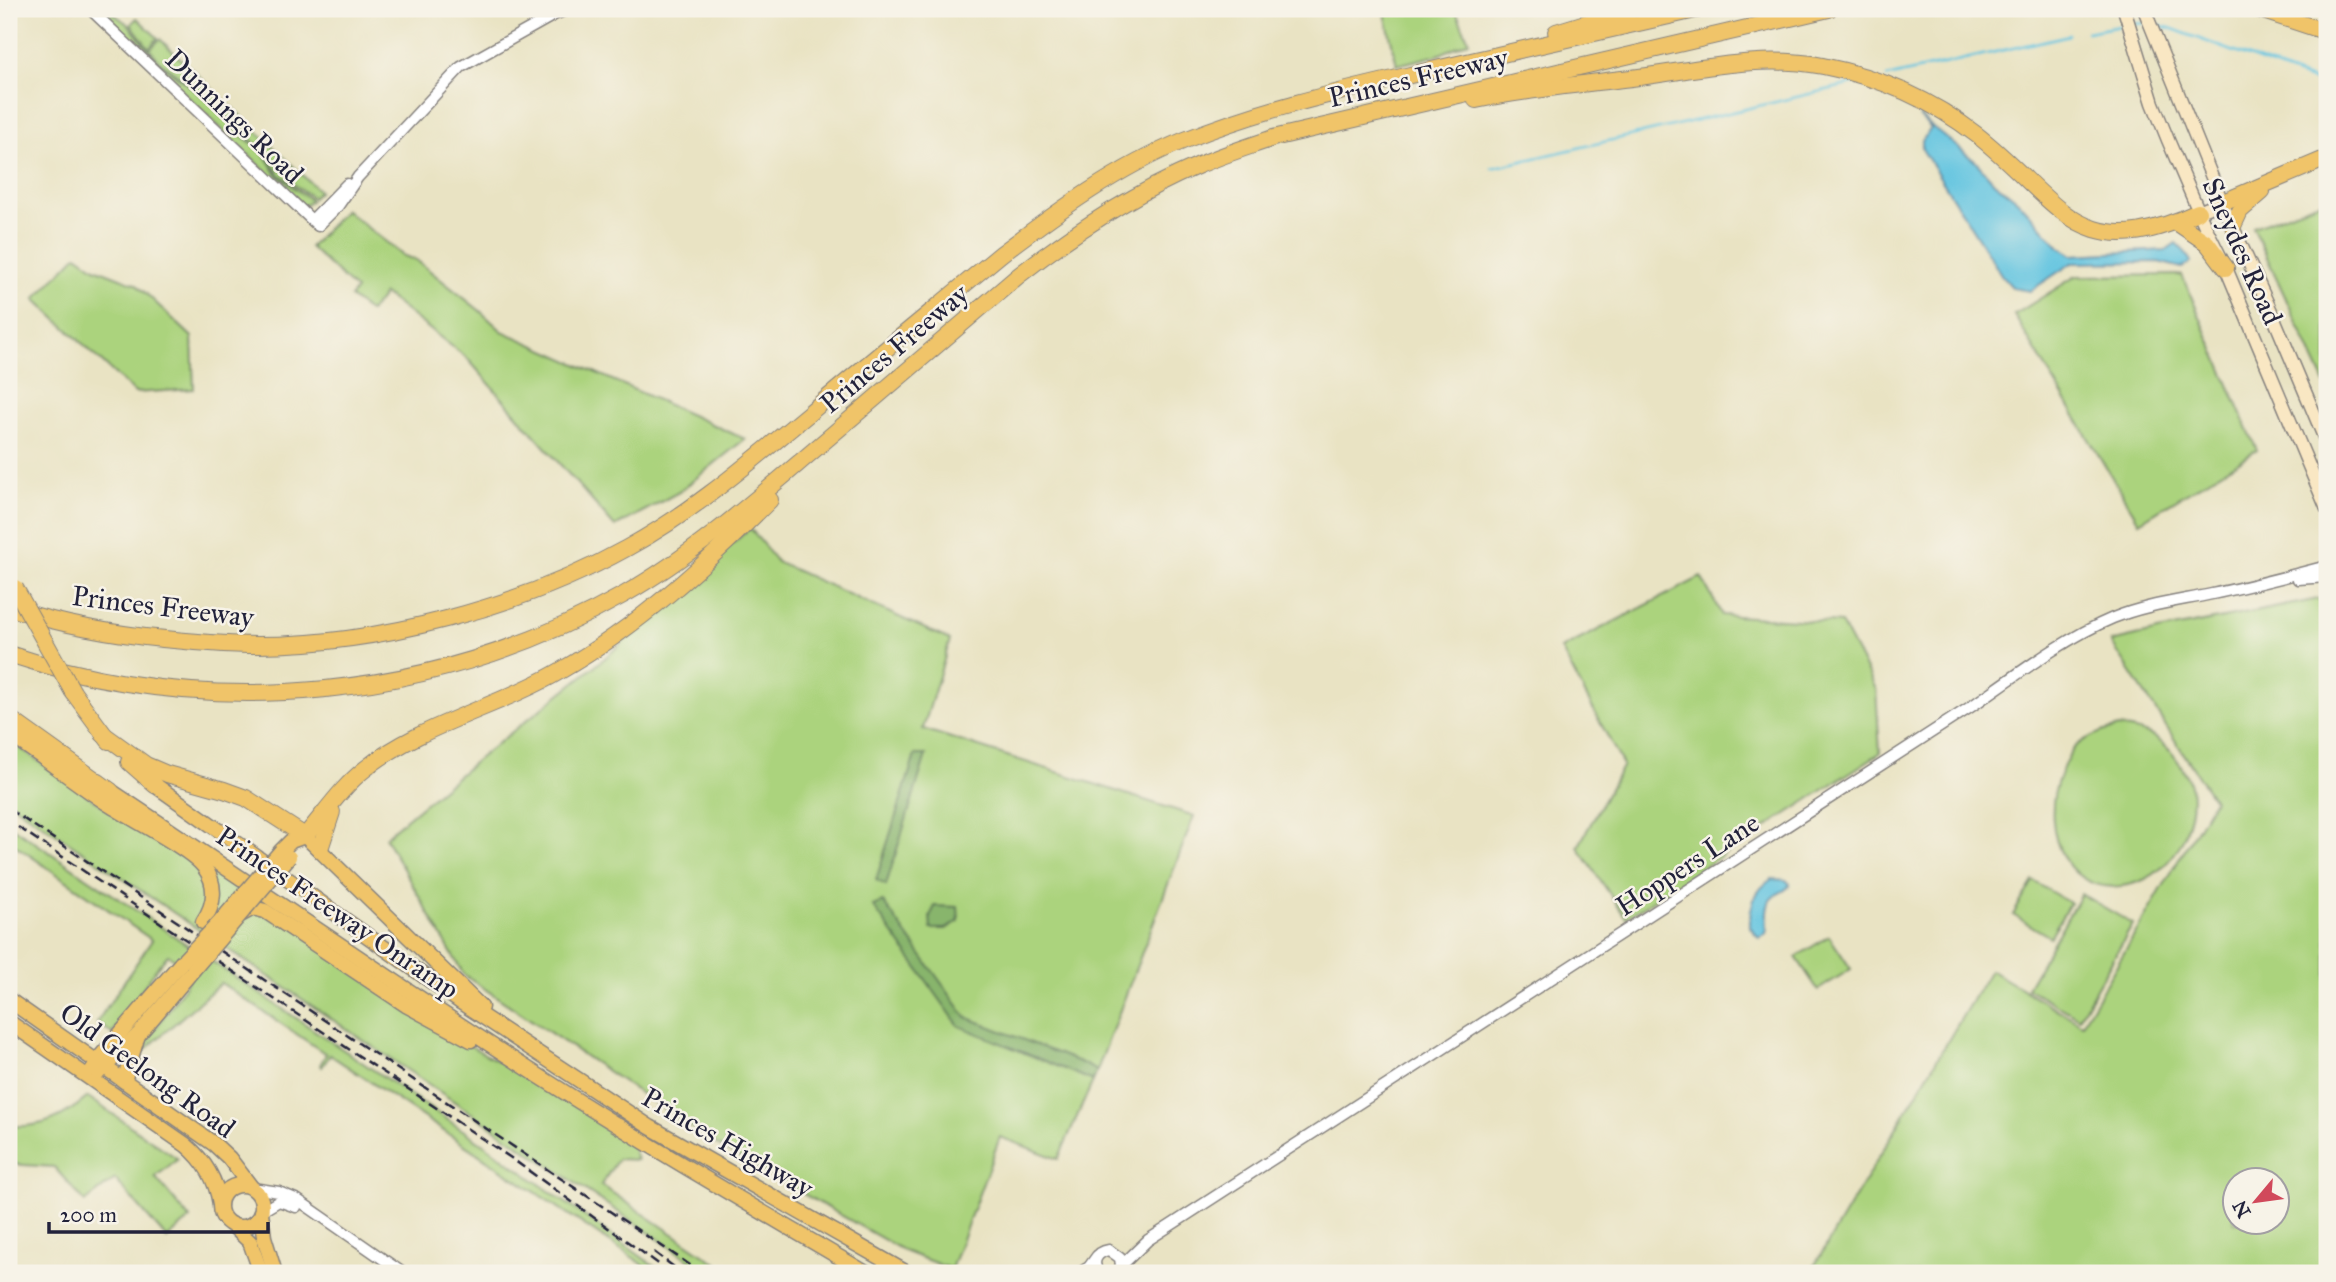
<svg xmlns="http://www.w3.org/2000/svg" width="2336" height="1282" viewBox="0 0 2336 1282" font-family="'IM FELL Great Primer',serif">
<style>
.green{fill:#abd37d;stroke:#667a5c;stroke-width:2;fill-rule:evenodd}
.forest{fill:#88b56c;stroke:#556c54;stroke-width:2}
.water{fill:#62c4e0;stroke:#42738e;stroke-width:2}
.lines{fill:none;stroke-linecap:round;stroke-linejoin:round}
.stream{stroke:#62c4e0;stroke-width:2.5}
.tertiary-casing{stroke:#86827f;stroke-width:13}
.secondary-casing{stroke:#86827f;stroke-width:15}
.primary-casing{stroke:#86827f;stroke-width:17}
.trunk-casing{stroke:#86827f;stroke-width:17}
.motorway-casing{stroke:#86827f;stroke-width:18}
.tertiary{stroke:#fff;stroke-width:10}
.secondary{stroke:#f9e7c3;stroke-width:12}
.primary{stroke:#f0c469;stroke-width:14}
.trunk{stroke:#f0c469;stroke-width:14}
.motorway{stroke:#f0c469;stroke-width:16}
.rail{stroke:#22223b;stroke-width:2.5;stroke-dasharray:10 5;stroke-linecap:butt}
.primary-bridge-casing{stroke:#86827f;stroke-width:17;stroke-linecap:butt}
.motorway-bridge-casing{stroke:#86827f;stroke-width:18;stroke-linecap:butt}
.primary-bridge{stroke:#f0c469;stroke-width:14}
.motorway-bridge{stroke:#f0c469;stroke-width:16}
.labels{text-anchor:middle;stroke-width:5;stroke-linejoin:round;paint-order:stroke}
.street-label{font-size:28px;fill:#22223b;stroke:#f7f3e8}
</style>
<rect width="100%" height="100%" fill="#f7f3e8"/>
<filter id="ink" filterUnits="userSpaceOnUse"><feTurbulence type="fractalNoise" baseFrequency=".0143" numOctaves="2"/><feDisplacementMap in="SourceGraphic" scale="14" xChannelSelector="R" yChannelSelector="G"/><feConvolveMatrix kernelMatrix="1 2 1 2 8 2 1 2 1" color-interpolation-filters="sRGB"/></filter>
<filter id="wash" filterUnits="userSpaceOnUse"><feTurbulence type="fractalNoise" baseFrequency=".00686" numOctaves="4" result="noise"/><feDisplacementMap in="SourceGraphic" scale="28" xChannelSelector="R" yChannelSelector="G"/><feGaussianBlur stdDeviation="1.57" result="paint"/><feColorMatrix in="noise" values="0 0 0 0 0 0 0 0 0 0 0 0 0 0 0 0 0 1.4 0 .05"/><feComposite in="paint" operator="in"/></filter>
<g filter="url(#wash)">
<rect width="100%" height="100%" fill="#e9e3c3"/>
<g class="green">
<polygon points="100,9 107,9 129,25 158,62 215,105 241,135 262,151 277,175 311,200 303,207 150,61"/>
<polygon points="1384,9 1455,9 1469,41 1438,55 1397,65"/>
<polygon points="137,18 158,38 149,48 131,24"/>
<polygon points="160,39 208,85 201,92 159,61 150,49"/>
<path d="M209 86 268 142 262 148C239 134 224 110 202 94Z"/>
<polygon points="269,143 319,191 313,198 279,174 263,150"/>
<polygon points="2327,199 2327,388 2253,227"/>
<polygon points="345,210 404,256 416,260 479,310 502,331 745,439 679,492 615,527 467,358 384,294 370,312 350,297 356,290 310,247"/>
<polygon points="77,255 95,268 136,284 192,337 194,389 135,393 35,299"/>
<polygon points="2182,275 2257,450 2139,522 2014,315 2076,276"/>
<polygon points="750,528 777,562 950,640 923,729 1194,816 1093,1081 1058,1159 1000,1137 951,1269 906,1252 719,1146 464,975 385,837 478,759 605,658"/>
<polygon points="1701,577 1722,615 1841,623 1876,689 1880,753 1626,918 1578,847 1623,765 1561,649"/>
<path d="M2324 598 2327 605V1273H1810L1990 970 2082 1024 2214 800 2111 642 2158 631ZM2234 1180H2276V1222H2234Z"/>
<path d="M2119 727C2129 729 2140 730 2150 735 2167 743 2187 769 2191 789 2194 804 2189 822 2184 836 2178 854 2159 874 2141 881 2069 908 2037 832 2060 775 2064 765 2068 754 2075 747 2087 736 2104 731 2119 727Z"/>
<polygon points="9,740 76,788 178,855 186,844 267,905 465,1043 591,1113 631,1142 637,1160 618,1159 601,1185 731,1273 709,1273 9,802"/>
<path d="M9 825 485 1145 664 1273H656L330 1055 322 1067 320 1065 326 1054 221 983 141 1053 137 1063 150 1074 134 1064C149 1030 178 1004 193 970L168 955 158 966 112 1034 97 1022 152 940 9 841Z"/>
<polygon points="2033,881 2070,903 2050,937 2013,915"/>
<polygon points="2081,894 2133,924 2079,1018 2027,988"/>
<polygon points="1829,936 1851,969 1818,990 1796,957"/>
<path d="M88 1097 178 1159 155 1177 190 1219 167 1239 115 1179 85 1202 54 1167 9 1164V1126C42 1128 63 1118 88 1097Z"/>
</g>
<g class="forest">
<polygon points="915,755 926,755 886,885 876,880"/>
<polygon points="883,902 966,1017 1082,1063 1097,1071 1093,1081 959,1026 873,906"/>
<polygon points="935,906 958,907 959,921 946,929 931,929 930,916"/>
</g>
<g class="water">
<polygon points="1919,116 1976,162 1994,182 2018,201 2060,247 2072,255 2166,250 2176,243 2186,253 2191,262 2182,268 2158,262 2072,263 2030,291 2013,288 2002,276 1922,149 1922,141 1931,128"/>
<path d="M1772 879 1786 880 1790 884C1786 893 1778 891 1772 898 1766 903 1766 923 1767 931L1765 935 1759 938 1750 927C1749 907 1754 890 1772 879Z"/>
</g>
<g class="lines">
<g class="stream">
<polyline points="2131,24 2145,23"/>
<polyline points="2155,25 2170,28 2327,86"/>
<polyline points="2087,32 2125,25"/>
<polyline points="1887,77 2069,35"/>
<polyline points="1492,168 1861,82"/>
</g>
</g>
</g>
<g filter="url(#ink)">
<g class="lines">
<defs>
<g id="tertiary">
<polyline points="90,9 318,226 338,206 358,177 461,67 554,15 569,9"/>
<polyline points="312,220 347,184"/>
<polyline points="2298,579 2327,577"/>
<polyline points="252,1188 279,1192 298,1200 403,1273"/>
<polyline points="262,1211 279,1201 296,1207"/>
<path d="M1121 1266 1148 1240 1972 706C2015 676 2065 638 2113 618 2145 605 2179 601 2212 594 2251 586 2289 576 2327 566"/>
<polyline points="1079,1273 1089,1267 1097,1256"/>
<path d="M1099 1273C1091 1263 1096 1252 1109 1250L1120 1258 1121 1266 1117 1273"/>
</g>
<g id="secondary">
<polyline points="2124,9 2153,103 2168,140 2205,226 2226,268 2327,509"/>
<polyline points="2144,9 2226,212 2271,311 2327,444"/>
<polyline points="2198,212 2223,202"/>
</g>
<g id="primary">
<path d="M9 734C43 756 75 783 110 805 131 819 191 849 204 867 217 884 215 904 203 922"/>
<polyline points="281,851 291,841 305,836"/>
<polyline points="9,1000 214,1144 229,1158 251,1187"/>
<path d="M9 1022 186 1145C205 1161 216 1179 220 1204"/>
<polyline points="93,1070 101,1056 181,963"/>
<polyline points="98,1073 139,1034 193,970"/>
<polyline points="124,1081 138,1035"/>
<circle cx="241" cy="1206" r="21"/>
<polyline points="261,1212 264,1237 275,1273"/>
<polyline points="232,1225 250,1242 261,1273"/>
</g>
<g id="trunk">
<polyline points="155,785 462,1003 650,1127 907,1273"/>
<path d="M111 791C286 907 458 1028 638 1138 713 1184 790 1228 866 1273"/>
<polyline points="305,836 481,1007"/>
<polyline points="242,914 253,908 265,911 406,1005 471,1040"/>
</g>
<g id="motorway">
<polyline points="2257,9 2327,32"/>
<polyline points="1556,32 1631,9"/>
<path d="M1476 100C1529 89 1584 84 1639 77 1700 69 1762 54 1823 66 1879 77 1932 100 1977 135 2061 201 2076 268 2198 212"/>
<polyline points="2223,202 2327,158"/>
<polyline points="2176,222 2207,243 2226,268"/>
<polyline points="2233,226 2240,211 2262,192"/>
<path d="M9 607C52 623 99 631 145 637 182 641 219 645 257 645 378 645 521 607 627 548 693 512 749 463 807 415 871 361 936 308 1001 254 1058 211 1118 167 1185 140 1266 107 1351 89 1436 69 1524 49 1612 29 1700 9"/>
<path d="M9 654C213 722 438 700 625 594 693 555 753 502 813 451 881 393 950 334 1018 276 1074 232 1132 194 1197 166 1222 155 1248 147 1273 138L1829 9"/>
<polyline points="73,692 109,741"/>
<polyline points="9,718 111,791"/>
<path d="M103 734 146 765 167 774 224 790 246 798 305 836C324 814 342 787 365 769 419 725 499 707 560 671 639 626 706 564 770 500"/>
<polyline points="129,762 155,785"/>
<polyline points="320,849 332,812"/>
</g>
</defs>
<use href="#tertiary" class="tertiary-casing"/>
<use href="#secondary" class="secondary-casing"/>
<use href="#primary" class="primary-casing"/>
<use href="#trunk" class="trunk-casing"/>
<use href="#motorway" class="motorway-casing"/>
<use href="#tertiary" class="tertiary"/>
<use href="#secondary" class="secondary"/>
<use href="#primary" class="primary"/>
<use href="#trunk" class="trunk"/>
<use href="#motorway" class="motorway"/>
<g class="rail">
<polyline points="9,809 702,1273"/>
<polyline points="18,827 511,1158 660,1265"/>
<polyline points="654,1252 682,1273"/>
</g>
<defs>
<g id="primary-bridge">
<polyline points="181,963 220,922 281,851"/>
<polyline points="193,970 289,857"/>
</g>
<polyline id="motorway-bridge" points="15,588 73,692"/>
</defs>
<use href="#primary-bridge" class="primary-bridge-casing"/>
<use href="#motorway-bridge" class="motorway-bridge-casing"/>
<use href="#primary-bridge" class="primary-bridge"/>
<use href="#motorway-bridge" class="motorway-bridge"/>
</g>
</g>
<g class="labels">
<g class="street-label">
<text transform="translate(1418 77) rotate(-13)" y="10">Princes Freeway</text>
<text transform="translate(235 116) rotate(44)" y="10">Dunnings Road</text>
<text transform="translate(2243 251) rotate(66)" y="10">Sneydes Road</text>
<text transform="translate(894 348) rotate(-40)" y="10">Princes Freeway</text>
<text transform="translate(163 606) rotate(7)" y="10">Princes Freeway</text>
<text transform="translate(1687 864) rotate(-33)" y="10">Hoppers Lane</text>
<text transform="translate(338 912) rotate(34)" y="10">Princes Freeway Onramp</text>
<text transform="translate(148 1070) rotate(36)" y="10">Old Geelong Road</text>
<text transform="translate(728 1142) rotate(30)" y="10">Princes Highway</text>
</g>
</g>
<rect width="2336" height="1282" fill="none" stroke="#f7f3e8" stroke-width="35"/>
<g transform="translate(2256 1201) rotate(241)"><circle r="33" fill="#f7f3e8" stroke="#a29fa3" stroke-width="2"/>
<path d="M0-5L12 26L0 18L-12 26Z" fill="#d1495b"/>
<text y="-10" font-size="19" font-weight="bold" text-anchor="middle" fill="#22223b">N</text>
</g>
<path d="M49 1222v10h219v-10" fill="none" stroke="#22223b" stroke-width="3.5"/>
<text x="60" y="1222" font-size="21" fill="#22223b" stroke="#f7f3e8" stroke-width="5" paint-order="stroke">200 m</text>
</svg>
